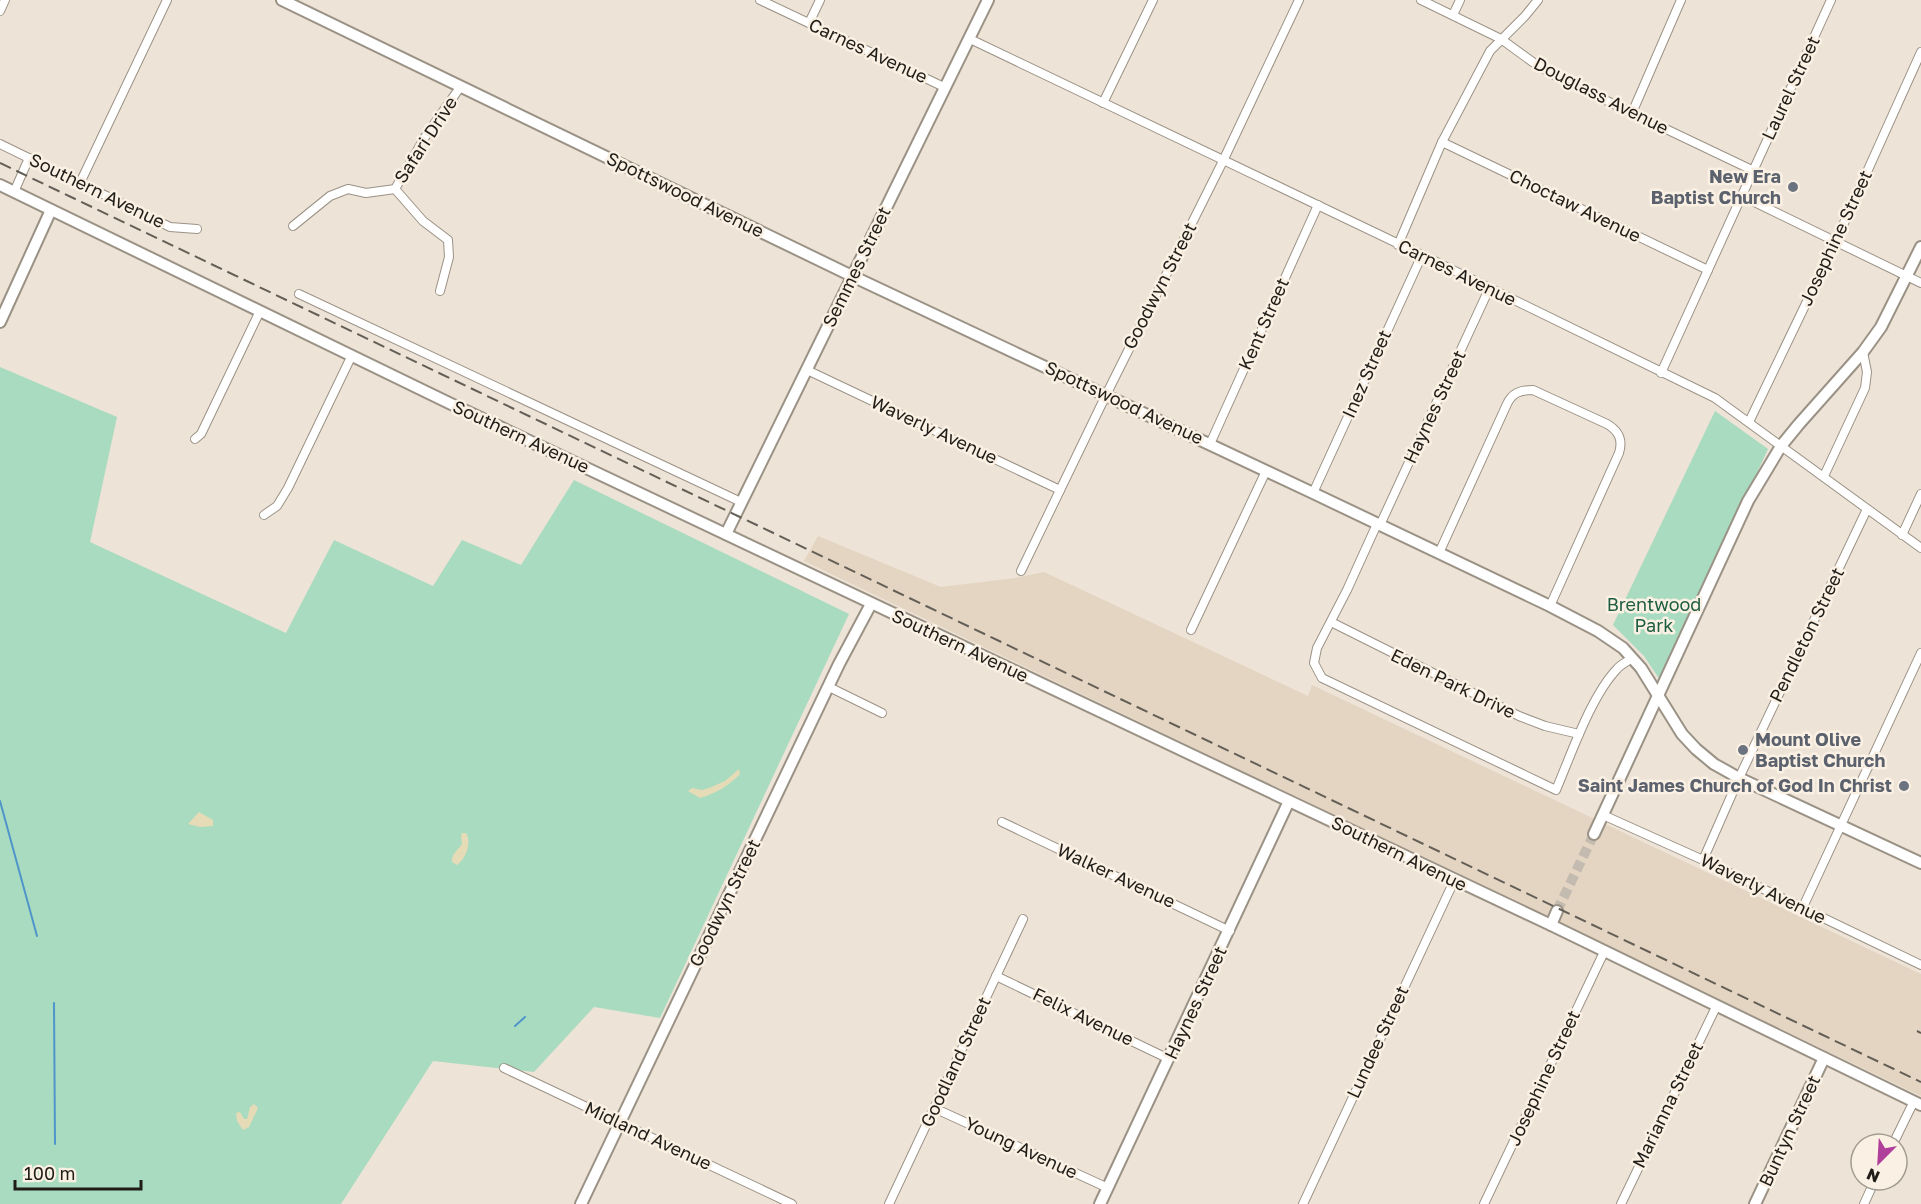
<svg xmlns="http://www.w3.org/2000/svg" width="1921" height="1204" viewBox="0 0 1921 1204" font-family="'Golos Text',sans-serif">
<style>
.built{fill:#e4d5c2}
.green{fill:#a8dbbf}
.sand{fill:#e5dbb6}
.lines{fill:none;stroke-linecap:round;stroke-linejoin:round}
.stream{stroke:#5095ca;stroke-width:2}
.secondary-tunnel{stroke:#c4bbb0;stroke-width:10;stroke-dasharray:10 5;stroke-linecap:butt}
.street-casing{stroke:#9b9286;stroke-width:10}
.secondary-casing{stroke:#9b9286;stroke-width:14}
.street{stroke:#fff;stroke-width:8}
.secondary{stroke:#fff;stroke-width:10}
.rail{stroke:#635e56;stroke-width:2;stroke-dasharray:12 6;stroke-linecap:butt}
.worship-dot{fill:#6b7280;stroke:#faf0e3;stroke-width:2}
.labels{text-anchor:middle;stroke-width:5;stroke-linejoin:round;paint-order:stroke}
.street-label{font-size:18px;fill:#201d18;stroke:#faf0e3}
.worship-label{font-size:18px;font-weight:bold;fill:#5b616d;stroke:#faf0e3;text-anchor:end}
.park-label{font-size:18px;fill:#1d5e41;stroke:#faf0e3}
</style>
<rect width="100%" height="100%" fill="#ede3d6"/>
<polygon class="built" points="818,536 941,587 1015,578 1044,572 1308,696 1312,685 1921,974 1921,1096 804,561"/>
<g class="green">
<polygon points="0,367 117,417 90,542 286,633 334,540 433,586 462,540 521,565 574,480 849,614 660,1018 594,1007 534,1072 433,1061 341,1204 0,1204"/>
<polygon points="1715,411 1768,449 1660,680 1644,656 1613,625"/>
</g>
<g class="sand">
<path d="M739 769 740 774C730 785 715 794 700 798L688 791 692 788 702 790 709 788 725 781Z"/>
<polygon points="199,812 213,820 213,826 200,827 188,824"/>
<path d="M462 833H466C472 842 466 859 457 865L452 862C451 854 458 850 462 844L461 837Z"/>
<polygon points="254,1104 258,1108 249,1127 243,1130 237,1121 236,1113 240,1112 244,1119 247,1119 250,1107"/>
</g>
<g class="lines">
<g class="stream">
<polyline points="0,801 37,936"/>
<polyline points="54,1003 55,1144"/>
<polyline points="515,1026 525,1017"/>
</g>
<polyline class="secondary-tunnel" points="1557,911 1594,834"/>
<defs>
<g id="street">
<polyline points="760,0 944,87"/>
<polyline points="1421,0 1501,39 1534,63 1561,79 1752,170"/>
<polyline points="0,11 5,0"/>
<polyline points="1453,15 1460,0"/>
<polyline points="809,23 820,0"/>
<polyline points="970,39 1422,255 1715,398 1921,548"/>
<polyline points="1103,103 1153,0"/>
<polyline points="1632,113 1681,0"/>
<polyline points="1442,142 1708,270"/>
<polyline points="0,144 170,227 197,229"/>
<polyline points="80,183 167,0"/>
<polyline points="395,189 423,221 448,240 449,257 440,291"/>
<polyline points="14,192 29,158"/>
<polyline points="1742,196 1921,283"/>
<polyline points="293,226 330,196 348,189 366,193 395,189 425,137 461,86"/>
<polyline points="1398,245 1442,142 1490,51 1525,16 1538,0"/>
<polyline points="299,294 741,502"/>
<polyline points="807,370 1060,490"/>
<polyline points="1661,373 1831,0"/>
<polyline points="1749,422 1835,243 1921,52"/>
<polyline points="195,439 201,434 260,311"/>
<polyline points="1210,444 1318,205"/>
<polyline points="1824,476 1865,388 1867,372 1863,352"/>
<polyline points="1313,493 1422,255"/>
<polyline points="264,515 277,506 288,488 352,355"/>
<path d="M1377 524 1347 590 1317 648 1314 663 1322 678 1556 790C1571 755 1591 696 1617 669 1621 664 1627 662 1632 658"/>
<polyline points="1380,525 1489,289"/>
<polyline points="1902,535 1921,494"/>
<path d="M1439 553 1507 404C1512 393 1520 390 1533 390L1607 424C1619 431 1623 440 1619 453L1550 606"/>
<polyline points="1021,571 1106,395 1223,161 1299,0"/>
<polyline points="1331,622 1519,716 1545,726 1579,734"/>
<polyline points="1191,630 1266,471"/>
<polyline points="829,687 882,713"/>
<polyline points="1603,815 1703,860 1921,965"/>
<polyline points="1002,822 1230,931"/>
<polyline points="1703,860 1739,778 1867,509"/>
<polyline points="1803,907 1921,653"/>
<polyline points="996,976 1169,1059"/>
<polyline points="504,1068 792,1204"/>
<polyline points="934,1108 1108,1188"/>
<polyline points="1893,1144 1914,1101"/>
<polyline points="889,1204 1023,919"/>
<polyline points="1303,1204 1454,881"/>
<polyline points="1484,1204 1604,952"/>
<polyline points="1621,1204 1716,1007"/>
<polyline points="1864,1204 1875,1180"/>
</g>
<g id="secondary">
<polyline points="282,0 852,276 1313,493 1550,606 1598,631 1623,648 1641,668 1682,734 1696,749 1714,764 1739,778 1921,863"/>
<polyline points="0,185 447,402 1551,925 1921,1105"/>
<polyline points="0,322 51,210"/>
<polyline points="726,534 988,0"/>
<polyline points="1594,834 1748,501 1781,446 1799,424 1863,352 1881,327 1921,247"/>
<polyline points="1551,925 1557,911"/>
<polyline points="581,1204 839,664 871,604"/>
<polyline points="1100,1204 1289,801"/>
<polyline points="1755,1204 1824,1058"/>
</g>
</defs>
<use href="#street" class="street-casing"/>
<use href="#secondary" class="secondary-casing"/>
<use href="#street" class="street"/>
<use href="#secondary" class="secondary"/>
<g class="rail">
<polyline points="0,163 1921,1082"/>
<polyline points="1917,1031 1921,1033"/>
</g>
</g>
<g class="worship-dot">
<circle cx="1793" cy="187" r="6"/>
<circle cx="1743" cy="750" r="6"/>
<circle cx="1904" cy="786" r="6"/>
</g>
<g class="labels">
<g class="street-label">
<text transform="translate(868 51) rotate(25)" y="6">Carnes Avenue</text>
<text transform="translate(1791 88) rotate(-65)" y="6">Laurel Street</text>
<text transform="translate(1601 96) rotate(27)" y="6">Douglass Avenue</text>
<text transform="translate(426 140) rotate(-57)" y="6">Safari Drive</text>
<text transform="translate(97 191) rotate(26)" y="6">Southern Avenue</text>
<text transform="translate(685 195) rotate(26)" y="6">Spottswood Avenue</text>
<text transform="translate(1575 206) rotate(26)" y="6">Choctaw Avenue</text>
<text transform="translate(1836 238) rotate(-65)" y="6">Josephine Street</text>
<text transform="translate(857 267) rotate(-64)" y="6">Semmes Street</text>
<text transform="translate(1457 273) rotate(26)" y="6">Carnes Avenue</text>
<text transform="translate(1160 286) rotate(-63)" y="6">Goodwyn Street</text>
<text transform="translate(1264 324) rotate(-66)" y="6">Kent Street</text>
<text transform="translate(1367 374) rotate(-66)" y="6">Inez Street</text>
<text transform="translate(1124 403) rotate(25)" y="6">Spottswood Avenue</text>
<text transform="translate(1435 407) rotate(-65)" y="6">Haynes Street</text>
<text transform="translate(934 430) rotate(25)" y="6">Waverly Avenue</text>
<text transform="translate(521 437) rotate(25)" y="6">Southern Avenue</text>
<text transform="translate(1807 635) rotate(-64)" y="6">Pendleton Street</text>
<text transform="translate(960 646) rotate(25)" y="6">Southern Avenue</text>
<text transform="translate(1453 684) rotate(26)" y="6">Eden Park Drive</text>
<text transform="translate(1399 854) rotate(26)" y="6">Southern Avenue</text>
<text transform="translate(1116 876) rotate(25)" y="6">Walker Avenue</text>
<text transform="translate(1763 889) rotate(26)" y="6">Waverly Avenue</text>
<text transform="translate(725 903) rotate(-64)" y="6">Goodwyn Street</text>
<text transform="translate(1196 1003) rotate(-65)" y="6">Haynes Street</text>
<text transform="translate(1083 1017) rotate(26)" y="6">Felix Avenue</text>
<text transform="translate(1378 1042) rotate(-65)" y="6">Lundee Street</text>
<text transform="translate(956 1062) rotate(-65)" y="6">Goodland Street</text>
<text transform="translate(1544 1078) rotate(-65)" y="6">Josephine Street</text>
<text transform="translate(1668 1105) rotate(-64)" y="6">Marianna Street</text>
<text transform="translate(1790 1131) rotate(-65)" y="6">Buntyn Street</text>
<text transform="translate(648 1136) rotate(25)" y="6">Midland Avenue</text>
<text transform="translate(1021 1148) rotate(25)" y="6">Young Avenue</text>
</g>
<g class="worship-label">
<text x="1781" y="183">New Era<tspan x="1781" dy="21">Baptist Church</tspan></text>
<text x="1755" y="746" text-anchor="start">Mount Olive<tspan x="1755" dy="21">Baptist Church</tspan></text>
<text x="1892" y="792">Saint James Church of God In Christ</text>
</g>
<g class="park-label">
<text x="1654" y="611">Brentwood<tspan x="1654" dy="21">Park</tspan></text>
</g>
</g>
<g transform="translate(1879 1162) rotate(204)"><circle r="28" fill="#faf0e3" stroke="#a39c92" stroke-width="1.5"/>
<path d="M0-4.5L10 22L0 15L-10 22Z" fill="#b03f9b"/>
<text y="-9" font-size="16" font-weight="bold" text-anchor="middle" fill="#201d18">N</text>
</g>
<path d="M15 1180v9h126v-9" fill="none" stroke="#201d18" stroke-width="3"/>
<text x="24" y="1180" font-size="18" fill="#201d18" stroke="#faf0e3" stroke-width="4.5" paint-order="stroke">100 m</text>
</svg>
